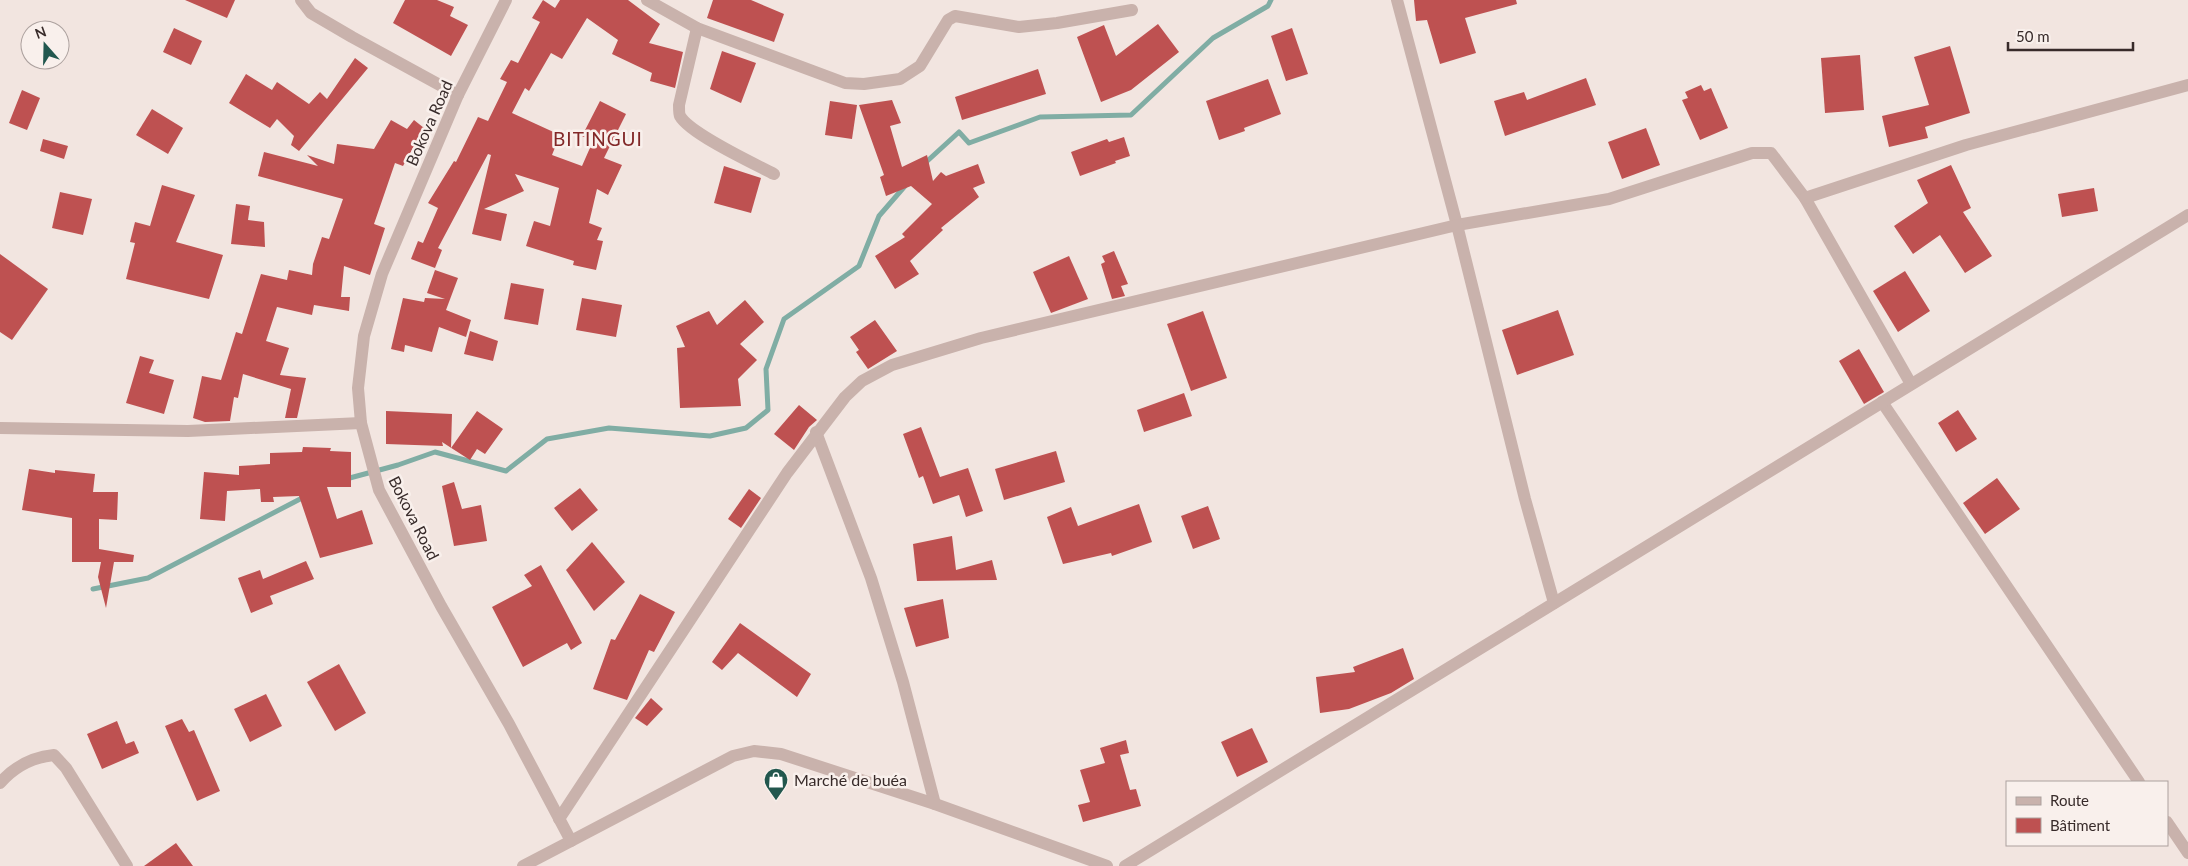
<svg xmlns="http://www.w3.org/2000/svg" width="2188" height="866" viewBox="0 0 2188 866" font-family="Lato,sans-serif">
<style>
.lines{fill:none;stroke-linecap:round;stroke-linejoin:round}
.stream{stroke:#80ada4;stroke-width:5}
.building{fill:#be5151}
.minor{stroke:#c9b2ac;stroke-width:12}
.labels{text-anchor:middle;stroke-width:5;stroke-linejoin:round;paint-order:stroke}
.street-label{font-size:16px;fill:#382b2a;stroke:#f9f0ec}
.poi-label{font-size:16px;fill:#382b2a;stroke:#f9f0ec;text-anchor:start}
.quarter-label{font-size:19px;letter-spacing:1px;fill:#822828;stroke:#f9f0ec}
</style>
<rect width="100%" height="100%" fill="#f2e5e0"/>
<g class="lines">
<g class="stream">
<polyline points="924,164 959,132 969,143 1040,117 1131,115 1213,38 1268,6 1271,0"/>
<polyline points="346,479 398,465 435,452 506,471 547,439 609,428 710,436 746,428 768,410 766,369 784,319 859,266 879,216 905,186"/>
<polyline points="93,589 148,578 304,497"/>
</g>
</g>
<g class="building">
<polygon points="185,0 235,0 227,18"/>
<polygon points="405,0 437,0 454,7 450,16 468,25 451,56 393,23"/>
<polygon points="543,0 555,8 560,0 628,0 660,24 649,43 683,52 675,88 650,81 652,73 612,54 618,40 587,18 562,59 551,53 529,91 525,88 512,113 560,135 552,155 582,166 593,141 582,136 600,101 626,114 604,158 622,165 608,195 597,189 589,223 602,228 597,240 603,241 596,270 573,265 574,261 526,246 534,221 550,226 559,188 515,174 524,191 484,209 507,214 501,241 472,234 491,155 488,154 438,248 442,250 435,268 411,259 418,241 423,243 438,208 428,203 454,161 456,162 478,117 488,121 507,82 500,79 511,60 518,63 540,22 532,18"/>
<polygon points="713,0 751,0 784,14 774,42 707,18"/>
<polygon points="1414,0 1516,0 1517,4 1465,18 1476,53 1440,64 1427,20 1416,21"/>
<polygon points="1158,24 1179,52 1131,90 1101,102 1077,37 1104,25 1116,56"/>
<polygon points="174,28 202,41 191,65 163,52"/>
<polygon points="1292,28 1308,74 1286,81 1271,36"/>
<polygon points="1950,46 1970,113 1925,127 1928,138 1889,147 1882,116 1929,105 1914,57"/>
<polygon points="722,51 756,63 741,103 710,89"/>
<polygon points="1860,55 1864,110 1825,113 1821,58"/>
<polygon points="355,58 368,68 299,151 291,145 294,136 277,119 270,128 229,103 246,74 272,90 277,82 309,104 320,92 327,99"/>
<polygon points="1038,69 1046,94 962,120 955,97"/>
<polygon points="1586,78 1596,105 1505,136 1494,101 1524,92 1527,100"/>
<polygon points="1268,79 1281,114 1244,128 1245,131 1219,140 1206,101"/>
<polygon points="1701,85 1704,91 1711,88 1728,128 1700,140 1682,100 1688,98 1685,92"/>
<polygon points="22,90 40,98 27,130 9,123"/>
<polygon points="892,100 901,123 890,126 902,167 927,155 933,181 941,172 946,176 978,164 985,183 973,188 979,197 941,228 943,230 910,261 919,274 895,289 875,256 905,237 902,234 932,204 911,186 886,196 880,177 884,175 859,105"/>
<polygon points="830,101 857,105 852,139 825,135"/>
<polygon points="152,109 183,128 168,154 136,135"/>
<polygon points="391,120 407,129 414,120 424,128 403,166 395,163 374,224 385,228 370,275 344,266 341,297 350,297 349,311 314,305 312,315 277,307 266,341 289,348 280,375 306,378 297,418 285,418 291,389 243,374 238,398 234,397 230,421 205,422 193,418 202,376 221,380 236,332 242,334 261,274 287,280 289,270 312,275 313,264 322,237 329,239 343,199 258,176 264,152 318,166 307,155 334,164 337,144 374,149"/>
<polygon points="1646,128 1660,165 1622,179 1608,142"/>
<polygon points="1124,137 1130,156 1115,161 1116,163 1080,176 1071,152 1107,139 1109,142"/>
<polygon points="43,139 68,146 64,159 40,151"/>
<polygon points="1951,165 1971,208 1963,212 1992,256 1965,273 1940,235 1913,254 1894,226 1928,203 1917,180"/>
<polygon points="724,166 761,178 751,213 714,203"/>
<polygon points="162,185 195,195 176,242 223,255 209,299 126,279 135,243 130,242 135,222 150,226"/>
<polygon points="2094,188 2098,211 2062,217 2058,194"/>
<polygon points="60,192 92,199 83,235 52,228"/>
<polygon points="236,204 250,206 248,220 264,222 265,247 231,244"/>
<polygon points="1114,251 1128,284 1121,286 1125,296 1112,299 1101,264 1105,262 1102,256"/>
<polygon points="0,254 48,289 12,340 0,332"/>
<polygon points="1069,256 1088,299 1051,313 1033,272"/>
<polygon points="435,270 458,278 446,310 471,320 466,337 439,327 432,352 405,345 404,352 391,349 403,298 424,302 425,298 445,299 427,293"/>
<polygon points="1905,271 1930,311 1898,332 1873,291"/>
<polygon points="511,283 544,289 538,325 504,319"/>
<polygon points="582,298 622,305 616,337 576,330"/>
<polygon points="745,300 764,322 740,344 757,360 738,379 741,406 680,408 677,348 685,347 676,326 709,311 717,325"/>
<polygon points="1558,310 1574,355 1517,375 1502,330"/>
<polygon points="1203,311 1227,378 1191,391 1167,324"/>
<polygon points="875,320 897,351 868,369 856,352 859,350 850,337"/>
<polygon points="470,331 498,341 493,361 464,354"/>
<polygon points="1859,349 1884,392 1864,404 1839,361"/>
<polygon points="140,356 154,360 149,373 174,380 164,414 126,403"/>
<polygon points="1184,393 1192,416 1144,432 1137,410"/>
<polygon points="799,405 817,420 809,427 794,450 774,434"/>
<polygon points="1958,410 1977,439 1956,452 1938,423"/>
<polygon points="386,411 452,414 451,448 477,411 503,429 485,454 477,449 470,460 442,442 443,446 386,444"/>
<polygon points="921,427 940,477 968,468 983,511 966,517 959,495 933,504 923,476 919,478 903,434"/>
<polygon points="303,447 331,448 330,451 351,452 351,487 327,487 337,519 362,510 373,544 320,558 299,496 273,497 274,502 261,502 260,489 227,491 225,521 200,519 204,472 239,475 239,466 270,464 270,453 302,452"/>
<polygon points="1056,451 1065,482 1004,500 995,469"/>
<polygon points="29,469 55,473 55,470 95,474 93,492 118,492 117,520 99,519 99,549 134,555 133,562 114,562 106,608 98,577 101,562 72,562 72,518 22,510"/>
<polygon points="1997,478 2020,509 1985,534 1963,503"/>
<polygon points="454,482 462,509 481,505 487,541 454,546 442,486"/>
<polygon points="580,488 598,510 572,531 554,508"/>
<polygon points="749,489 761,498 741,528 728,519"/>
<polygon points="1139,504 1152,542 1112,556 1111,553 1063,564 1047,517 1071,507 1078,526"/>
<polygon points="1208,506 1220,539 1193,549 1181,516"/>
<polygon points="952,536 956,570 992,560 997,580 917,581 913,544"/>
<polygon points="592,542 625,582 594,611 566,570"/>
<polygon points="306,561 314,579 270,596 273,604 251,613 238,578 260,570 263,579"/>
<polygon points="541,565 582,643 571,650 567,643 523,667 492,607 532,586 524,575"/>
<polygon points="640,594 675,612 654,652 649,650 627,700 593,689 611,639 615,640"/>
<polygon points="943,599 949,638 916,647 904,608"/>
<polygon points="740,623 811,674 797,697 738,653 722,670 712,662"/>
<polygon points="1403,648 1414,679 1391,693 1349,709 1320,713 1316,677 1355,672 1353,667"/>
<polygon points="339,664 366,713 335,731 307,682"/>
<polygon points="266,694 282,726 250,742 234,709"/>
<polygon points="651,698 663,709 647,726 635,718"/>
<polygon points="182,719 189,732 194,730 220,791 197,801 165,726"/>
<polygon points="117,721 126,744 134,741 139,753 102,769 87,734"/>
<polygon points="1252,728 1268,762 1237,777 1221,742"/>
<polygon points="1126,740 1129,753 1120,755 1130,790 1136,789 1141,806 1083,822 1078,805 1090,802 1080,770 1105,763 1100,748"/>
<polygon points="176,843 193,866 144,866"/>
</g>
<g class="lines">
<g class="minor">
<polyline points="301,0 311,13 352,37 458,95"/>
<polyline points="506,0 458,95 382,274 364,336 358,388 361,423 379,490 441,606 509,724 571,841 523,866"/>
<polyline points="647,0 697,28 845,83 864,84 900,79 920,66 948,20 955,16 1019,27 1057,23 1132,10"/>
<polyline points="1397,0 1457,225 1609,199 1752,153 1771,153 1805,198 1911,384"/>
<path d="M697 28 679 105C679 108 679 114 680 116 690 134 755 164 774 174"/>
<polyline points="1805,198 1966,145 2188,85"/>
<polyline points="1882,402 2139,782"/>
<polyline points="0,428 188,431 361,423"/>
<polyline points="816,432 871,578 903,682 935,804"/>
<path d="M0 783C15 766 33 757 54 755L66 768 127 866"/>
<polyline points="559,819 787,473 845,397 862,381 892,365 981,338 1457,225 1525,499 1554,603"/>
<polyline points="2167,822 2188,853"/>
<polyline points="571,841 733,756 754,751 781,754 935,804 1107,866"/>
<polyline points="1125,866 2188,215"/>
</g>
</g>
<defs>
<symbol id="shop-pin" viewBox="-11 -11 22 30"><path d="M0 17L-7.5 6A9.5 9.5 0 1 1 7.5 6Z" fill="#22574e" stroke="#f9f0ec"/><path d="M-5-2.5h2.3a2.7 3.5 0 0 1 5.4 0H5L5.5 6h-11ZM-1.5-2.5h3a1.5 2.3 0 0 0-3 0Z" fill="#fff"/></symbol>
</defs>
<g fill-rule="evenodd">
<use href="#shop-pin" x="762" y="766" width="28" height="38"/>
</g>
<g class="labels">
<g class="street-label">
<text transform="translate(429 123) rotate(-66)" y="6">Bokova Road</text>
<text transform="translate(414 518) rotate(63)" y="6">Bokova Road</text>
</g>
<g class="poi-label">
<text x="794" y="786">Marché de buéa</text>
</g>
<g class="quarter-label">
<text x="598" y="146">BITINGUI</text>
</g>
</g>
<rect x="2006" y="781" width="162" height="65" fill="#f9f0ec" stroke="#aca19e"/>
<rect x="2016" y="797" width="25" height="8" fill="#c9b2ac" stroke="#aca19e"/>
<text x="2050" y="806" font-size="15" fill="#382b2a">Route</text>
<rect x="2016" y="818" width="25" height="15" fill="#be5151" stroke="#aca19e"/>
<text x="2050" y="831" font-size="15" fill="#382b2a">Bâtiment</text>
<g transform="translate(45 45) rotate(340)"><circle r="24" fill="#f9f0ec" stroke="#aca19e"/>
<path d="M0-4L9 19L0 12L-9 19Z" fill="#22574e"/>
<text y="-8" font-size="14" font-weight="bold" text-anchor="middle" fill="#382b2a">N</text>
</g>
<path d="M2008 42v8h125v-8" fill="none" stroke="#382b2a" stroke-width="2.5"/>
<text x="2016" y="42" font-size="15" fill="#382b2a" stroke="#f9f0ec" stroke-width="4" paint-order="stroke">50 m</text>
</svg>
